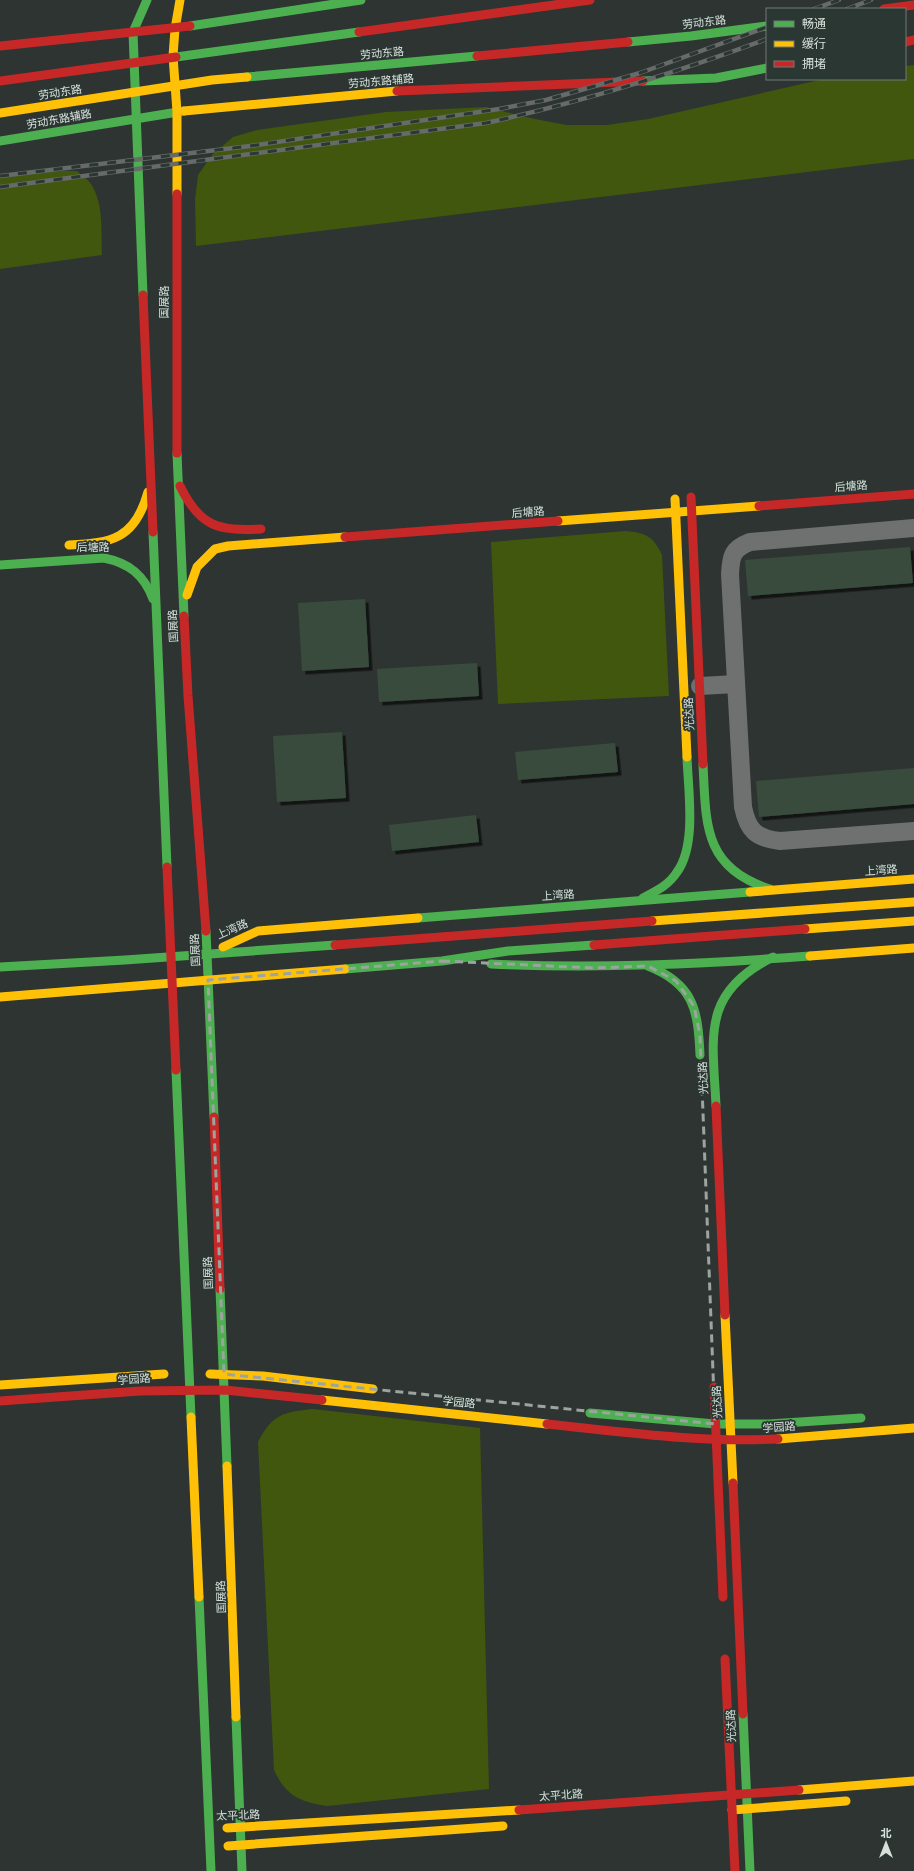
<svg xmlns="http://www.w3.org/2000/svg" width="914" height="1871" viewBox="0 0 914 1871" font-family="'Times New Roman','Noto Sans SC',serif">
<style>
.green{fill:#41570e}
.building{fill:#384c3e;filter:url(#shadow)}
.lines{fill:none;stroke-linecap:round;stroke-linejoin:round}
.street{stroke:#6e7170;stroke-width:18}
.fast{stroke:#4caf50;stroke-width:9}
.slow{stroke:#ffc107;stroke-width:9}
.jam{stroke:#c62828;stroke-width:9}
.rail-casing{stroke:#666a68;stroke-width:4.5}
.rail{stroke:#2b3732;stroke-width:3;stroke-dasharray:9;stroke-linecap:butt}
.marked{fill:none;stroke:#9ca4a0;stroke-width:3;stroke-dasharray:8 5;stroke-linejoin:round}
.labels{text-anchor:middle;stroke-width:3.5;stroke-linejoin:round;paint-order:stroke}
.street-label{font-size:11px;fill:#d8e0dc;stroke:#2b3732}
</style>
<defs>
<filter id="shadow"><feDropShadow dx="3.5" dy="3.5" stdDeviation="0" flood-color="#0009"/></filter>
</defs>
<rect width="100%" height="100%" fill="#2e3431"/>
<g class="green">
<polygon points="914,65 914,159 196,246 195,200 198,175 213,154 233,137 257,130 386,112 486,107 535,119 566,125 607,125 648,119 824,79 905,79 905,66"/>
<path d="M61 171H77C81 175 88 179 91 184 104 204 101 232 102 255L0 269V177Z"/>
<path d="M626 531C646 533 653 536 662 555L669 696 498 704 491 542Z"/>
<path d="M313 1409 480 1428 489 1789 327 1806C300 1802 286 1796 274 1770L258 1442C272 1414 284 1412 313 1409Z"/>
</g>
<g class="building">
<polygon points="910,547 913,583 748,596 745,560"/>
<polygon points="365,599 369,667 302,671 298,603"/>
<polygon points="477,663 479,696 379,702 377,669"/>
<polygon points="342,732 346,798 277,802 273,736"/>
<polygon points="615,743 618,772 518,780 515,752"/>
<polygon points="914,768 914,804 759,817 756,781"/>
<polygon points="476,815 479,842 392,851 389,825"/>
</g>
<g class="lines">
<g class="street">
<path d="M914 528 750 542C732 549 731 556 730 574L743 807C748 831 756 838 780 841L914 831"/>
<polyline points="700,686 736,684"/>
</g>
<g class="fast">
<polyline points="190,26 361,0"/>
<polyline points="628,42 691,36 767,26"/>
<polyline points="176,57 359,32"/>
<polyline points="247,77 477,56"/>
<polyline points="643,81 716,78 767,68"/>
<polyline points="0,141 184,111"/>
<polyline points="143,295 133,32 147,0"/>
<polyline points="177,453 184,616"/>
<polyline points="153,532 167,867"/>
<path d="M0 565 104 558C129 563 144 575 153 599"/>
<path d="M703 764C706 824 703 868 770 889"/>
<path d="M643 898C656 891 669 885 677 872 697 845 688 789 687 757"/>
<polyline points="418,918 750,892"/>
<polyline points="206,931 214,1117"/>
<path d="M491 964C598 969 703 964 810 956"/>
<path d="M648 966C694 984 698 1010 700 1055"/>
<polyline points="0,967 125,960 335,945"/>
<polyline points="345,969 442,961 508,951 594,945"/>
<polyline points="176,1070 191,1417"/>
<path d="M716 1106C713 1038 700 993 773 957"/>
<polyline points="220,1289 227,1466"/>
<polyline points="590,1413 715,1424 769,1424 861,1418"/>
<polyline points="199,1597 211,1871"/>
<polyline points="743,1714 750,1871"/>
<polyline points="236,1717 242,1871"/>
</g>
<g class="slow">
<polyline points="184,111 397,91"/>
<polyline points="0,113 212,80 247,77"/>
<polyline points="177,194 177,112 173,56 175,29 180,0"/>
<polyline points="675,499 687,757"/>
<polyline points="558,521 759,506"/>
<path d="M69 545C112 543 135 539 148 492"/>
<polyline points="187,595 197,567 215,549 228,546 345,537"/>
<polyline points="750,892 914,879"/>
<polyline points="652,921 914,902"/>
<polyline points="805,929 914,921"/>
<polyline points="223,947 258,931 418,918"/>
<polyline points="810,956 914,948"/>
<polyline points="0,997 345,969"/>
<polyline points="725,1315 733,1483"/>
<polyline points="210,1374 263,1376 373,1389"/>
<polyline points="0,1385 164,1374"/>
<polyline points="322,1400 547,1424"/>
<polyline points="191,1417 199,1597"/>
<polyline points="778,1439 914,1428"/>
<polyline points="227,1466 236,1717"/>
<polyline points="799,1790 914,1781"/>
<polyline points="732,1810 846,1801"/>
<polyline points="227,1828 519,1810"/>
<polyline points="228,1846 503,1826"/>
</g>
<g class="jam">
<polyline points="884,9 914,5"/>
<polyline points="359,32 590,0"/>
<polyline points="905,42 914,40"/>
<polyline points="0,46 190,26"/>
<polyline points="477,56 628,42"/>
<polyline points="0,81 176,57"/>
<polyline points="397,91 643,81"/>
<polyline points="177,194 177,453"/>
<polyline points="143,295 153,532"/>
<path d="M180 486C200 527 218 531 261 529"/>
<polyline points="691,497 703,764"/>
<polyline points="759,506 914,494"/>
<polyline points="345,537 558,521"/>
<polyline points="184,616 188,696 206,931"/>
<polyline points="167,867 176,1070"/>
<polyline points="335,945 652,921"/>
<polyline points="594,945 805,929"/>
<polyline points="716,1106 725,1315"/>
<polyline points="214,1117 220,1289"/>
<polyline points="714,1387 723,1597"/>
<polyline points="0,1401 140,1391 225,1390 322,1400"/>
<path d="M547 1424C624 1432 700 1443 778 1439"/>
<polyline points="733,1483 743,1714"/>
<polyline points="725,1659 735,1871"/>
<polyline points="519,1810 799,1790"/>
</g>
<defs>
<g id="rail">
<polyline points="814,9 839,0"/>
<polyline points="847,9 871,0"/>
<polyline points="0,176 250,146 499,109 546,100 640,73 767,27"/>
<path d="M0 187 486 123C582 102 675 73 767 39"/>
</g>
</defs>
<use href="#rail" class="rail-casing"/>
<use href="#rail" class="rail"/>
</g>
<path class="marked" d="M442 961 594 968 648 966 676 981 694 1006 700 1035 715 1424 224 1374 208 980Z"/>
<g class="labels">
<g class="street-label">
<text transform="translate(704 22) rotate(-7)" y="4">劳动东路</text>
<text transform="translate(382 53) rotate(-5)" y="4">劳动东路</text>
<text transform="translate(381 81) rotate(-5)" y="4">劳动东路辅路</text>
<text transform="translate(60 92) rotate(-9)" y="4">劳动东路</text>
<text transform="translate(59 119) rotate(-10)" y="4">劳动东路辅路</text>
<text transform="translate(164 302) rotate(-90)" y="4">国展路</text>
<text transform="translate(851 486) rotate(-4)" y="4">后塘路</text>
<text transform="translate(528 512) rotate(-4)" y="4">后塘路</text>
<text x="93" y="551">后塘路</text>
<text transform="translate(173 626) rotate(-93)" y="4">国展路</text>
<text transform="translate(689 714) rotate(-93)" y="4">光达路</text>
<text transform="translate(881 870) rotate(-4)" y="4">上湾路</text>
<text transform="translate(558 895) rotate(-4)" y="4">上湾路</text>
<text transform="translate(232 929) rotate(-24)" y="4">上湾路</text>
<text transform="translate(195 950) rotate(-93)" y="4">国展路</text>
<text transform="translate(703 1078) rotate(-93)" y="4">光达路</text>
<text transform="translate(208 1273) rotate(-92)" y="4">国展路</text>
<text transform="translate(134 1379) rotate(-4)" y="4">学园路</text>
<text transform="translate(459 1402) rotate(6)" y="4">学园路</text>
<text transform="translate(717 1402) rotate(-93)" y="4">光达路</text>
<text transform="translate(779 1427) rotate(-4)" y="4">学园路</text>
<text transform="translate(221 1597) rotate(-92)" y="4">国展路</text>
<text transform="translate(731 1726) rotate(-92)" y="4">光达路</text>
<text transform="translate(561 1795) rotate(-4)" y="4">太平北路</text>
<text transform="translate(238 1815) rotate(-2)" y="4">太平北路</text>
</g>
</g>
<rect x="766" y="8" width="140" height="72" fill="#2b3732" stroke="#707b76"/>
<rect x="774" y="21" width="20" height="6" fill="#4caf50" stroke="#707b76"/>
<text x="802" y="28" font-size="12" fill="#d8e0dc">畅通</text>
<rect x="774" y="41" width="20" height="6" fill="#ffc107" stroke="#707b76"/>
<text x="802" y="48" font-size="12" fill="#d8e0dc">缓行</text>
<rect x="774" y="61" width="20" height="6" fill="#c62828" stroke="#707b76"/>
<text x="802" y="68" font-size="12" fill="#d8e0dc">拥堵</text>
<g transform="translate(886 1843)" stroke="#2b3732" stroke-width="3" paint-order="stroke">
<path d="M0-3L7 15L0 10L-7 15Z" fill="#d8e0dc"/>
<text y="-6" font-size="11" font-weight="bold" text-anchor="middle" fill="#d8e0dc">北</text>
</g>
</svg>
